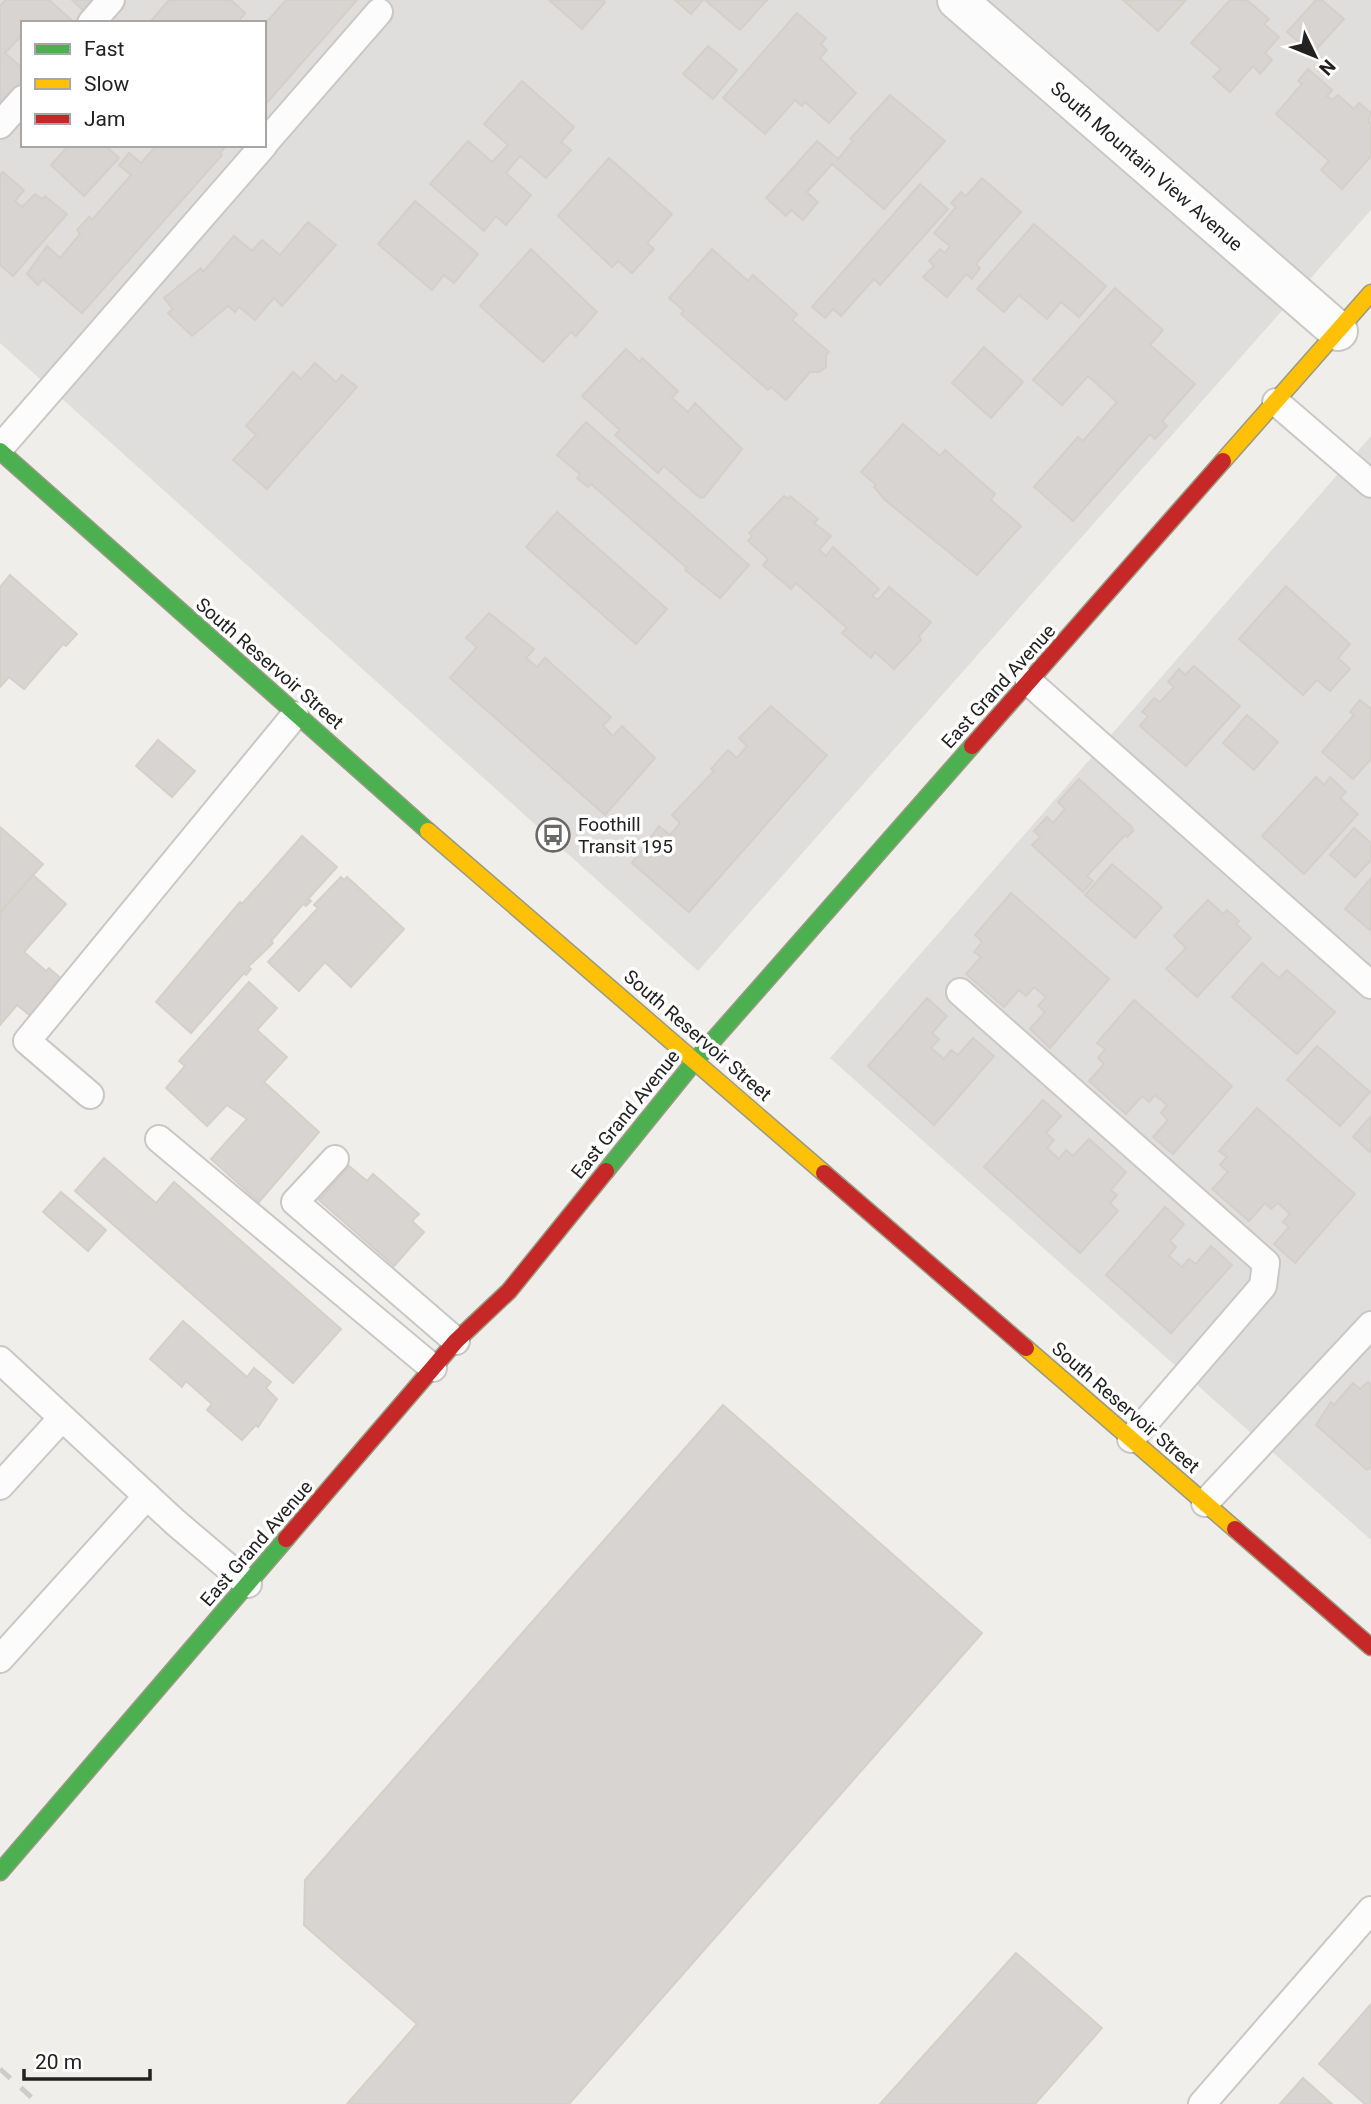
<svg xmlns="http://www.w3.org/2000/svg" width="1371" height="2104" viewBox="0 0 1371 2104" font-family="Roboto,sans-serif">
<style>
.residential{fill:#dfdedc;fill-rule:evenodd}
.building{fill:#d7d4d2;stroke:#d3d0cc;stroke-width:2}
.lines{fill:none;stroke-linecap:round;stroke-linejoin:round}
.lane-casing{stroke:#c9c8c7;stroke-width:30}
.street-casing{stroke:#c9c8c7;stroke-width:42}
.fast-casing{stroke:#999a82;stroke-width:19}
.slow-casing{stroke:#999a82;stroke-width:19}
.jam-casing{stroke:#999a82;stroke-width:19}
.lane{stroke:#fdfcfc;stroke-width:26}
.street{stroke:#fdfcfc;stroke-width:38}
.fast{stroke:#4caf50;stroke-width:16}
.slow{stroke:#ffc107;stroke-width:16}
.jam{stroke:#c62828;stroke-width:16}
.rail{stroke:#ccc;stroke-width:5;stroke-dasharray:14 14;stroke-linecap:butt}
.labels{text-anchor:middle;stroke-width:7;stroke-linejoin:round;paint-order:stroke}
.street-label{font-size:19px;fill:#222;stroke:#fff}
.poi-label{font-size:19px;fill:#222;stroke:#fff;text-anchor:start}
</style>
<rect width="100%" height="100%" fill="#f0eeeb"/>
<g class="residential">
<path d="M0 0H1371V210L698 971 0 343ZM23 23H264V145H23Z"/>
<polygon points="1371,436 1371,1540 830,1058"/>
</g>
<g class="building">
<polygon points="5,0 49,0 75,23 23,23 23,34 5,53 23,69 23,78 0,103 0,6"/>
<polygon points="72,0 97,0 86,13"/>
<polygon points="169,0 231,0 245,13 237,23 149,23"/>
<polygon points="286,0 357,0 264,106 264,25"/>
<polygon points="549,0 603,0 605,2 582,29"/>
<polygon points="675,0 703,0 691,14"/>
<polygon points="705,0 767,0 740,30"/>
<polygon points="1123,0 1186,0 1158,31"/>
<polygon points="1230,0 1247,0 1269,19 1264,24 1279,37 1265,53 1272,60 1260,74 1253,66 1230,92 1213,77 1221,69 1191,43"/>
<polygon points="1316,0 1322,0 1344,19 1312,54 1287,32"/>
<polygon points="797,13 826,38 821,44 827,50 820,58 856,93 829,123 805,102 802,106 795,100 765,134 723,98"/>
<polygon points="708,46 737,70 713,99 683,74"/>
<polygon points="1308,69 1332,90 1327,96 1332,100 1338,95 1354,109 1359,103 1371,113 1368,121 1371,124 1371,156 1342,189 1321,170 1329,161 1276,114 1302,84 1298,81"/>
<polygon points="522,81 574,127 561,142 571,150 546,178 520,156 506,173 531,195 506,225 496,216 484,231 430,184 468,141 492,162 508,145 484,124"/>
<polygon points="890,95 945,141 884,209 832,164 807,192 818,202 803,220 791,210 786,216 766,198 817,141 838,159 853,141 850,139"/>
<polygon points="69,145 105,145 119,158 84,196 51,165"/>
<polygon points="157,145 227,145 220,153 222,155 82,313 43,279 38,285 27,274 47,246 60,258 80,234 77,230 89,217 92,220 131,175 119,165 129,153 141,163"/>
<polygon points="609,158 672,214 647,243 654,249 632,273 618,261 612,267 558,216"/>
<polygon points="3,172 24,190 15,201 22,207 35,194 42,199 45,196 67,214 13,276 0,265 0,175"/>
<polygon points="982,178 1021,212 976,264 980,268 972,279 966,274 947,297 923,277 934,266 929,261 940,249 945,253 950,246 934,233 956,207 951,203 961,192 966,196"/>
<polygon points="920,184 948,209 880,285 874,279 841,316 833,309 825,318 812,307"/>
<polygon points="415,201 478,254 454,283 444,275 432,290 378,244"/>
<polygon points="308,222 336,245 282,306 274,298 255,320 239,307 235,312 228,306 192,336 168,313 173,309 164,298 201,268 203,272 234,236 252,251 262,240 280,255"/>
<polygon points="1034,224 1106,286 1079,317 1061,302 1047,319 1019,295 1004,312 977,289"/>
<polygon points="531,249 597,312 576,336 571,332 543,362 480,306"/>
<polygon points="712,249 748,281 753,275 797,314 792,320 829,352 826,355 826,367 819,372 810,372 786,400 771,387 768,390 681,314 684,311 669,298"/>
<polygon points="1115,288 1163,330 1150,345 1195,384 1162,421 1167,426 1155,439 1150,434 1073,521 1034,487 1078,437 1083,441 1117,402 1088,376 1062,405 1033,380"/>
<polygon points="984,347 1023,382 991,418 952,383"/>
<polygon points="626,349 640,362 642,358 678,391 672,398 688,412 695,403 742,449 704,497 700,498 664,466 658,473 615,435 620,430 582,396"/>
<polygon points="315,363 336,382 342,375 357,387 267,489 233,460 256,435 246,426 293,372 301,379"/>
<polygon points="586,422 749,565 720,598 685,570 687,568 591,484 588,487 577,478 580,474 557,455"/>
<polygon points="903,424 940,456 945,450 995,494 991,500 1021,526 977,575 885,500 874,487 876,485 861,472"/>
<polygon points="784,496 788,499 790,496 818,519 814,523 831,536 819,550 826,556 833,547 879,589 872,596 878,600 889,587 931,622 919,636 921,640 894,669 875,652 871,658 842,633 847,628 796,583 791,589 763,565 768,559 748,541 752,536 749,533"/>
<polygon points="557,512 667,609 636,644 526,547"/>
<polygon points="10,575 77,634 66,646 63,644 24,689 9,677 0,687 0,587"/>
<polygon points="1286,586 1350,644 1338,658 1350,669 1330,691 1317,680 1303,695 1239,639"/>
<polygon points="489,613 534,649 526,658 537,667 545,658 611,717 603,726 613,736 622,726 655,758 605,815 450,678 477,647 466,638"/>
<polygon points="1194,666 1240,706 1186,766 1140,726 1148,716 1142,712 1154,698 1160,702 1174,687 1168,682 1179,669 1185,675"/>
<polygon points="1360,700 1371,709 1371,759 1353,779 1322,752 1354,715 1350,712"/>
<polygon points="771,706 827,755 689,912 632,863 659,826 670,835 680,823 672,815 714,771 711,769 728,750 737,758 747,746 739,738"/>
<polygon points="1247,715 1278,742 1254,770 1223,743"/>
<polygon points="158,740 195,771 172,797 136,766"/>
<polygon points="1316,777 1324,785 1330,777 1346,792 1340,798 1358,814 1304,874 1262,836"/>
<polygon points="1079,779 1132,827 1133,831 1127,837 1125,835 1087,876 1093,881 1083,892 1032,845 1040,837 1034,831 1047,817 1053,823 1065,809 1058,802"/>
<polygon points="0,827 43,864 0,913"/>
<polygon points="1354,828 1371,843 1371,860 1355,877 1330,855"/>
<polygon points="302,836 337,867 308,899 311,901 306,906 303,904 271,941 273,943 248,967 251,969 246,975 244,973 191,1033 156,1002 240,902 242,904"/>
<polygon points="1112,864 1162,907 1135,938 1085,895"/>
<polygon points="33,875 66,904 24,952 46,971 49,968 64,981 32,1017 17,1005 0,1025 0,913"/>
<polygon points="341,877 344,880 347,877 404,929 351,987 325,962 299,991 268,962 318,908 314,905"/>
<polygon points="1371,878 1371,931 1345,909"/>
<polygon points="1011,893 1109,979 1050,1048 1030,1029 1045,1012 1038,1006 1046,997 1034,987 1026,996 1019,990 1004,1007 966,974 981,957 974,952 982,942 975,935"/>
<polygon points="1208,900 1223,914 1227,910 1239,921 1236,924 1251,938 1197,997 1166,969 1186,948 1174,936"/>
<polygon points="1262,963 1279,978 1287,970 1335,1012 1297,1054 1232,997"/>
<polygon points="249,982 277,1008 257,1030 287,1057 264,1082 319,1132 259,1202 211,1159 247,1119 227,1105 207,1126 166,1088 185,1066 179,1061"/>
<polygon points="927,998 947,1016 932,1033 939,1039 931,1048 944,1059 951,1050 958,1055 973,1038 994,1056 934,1125 868,1066"/>
<polygon points="1134,1000 1232,1086 1173,1154 1153,1137 1168,1120 1161,1113 1167,1105 1155,1095 1149,1102 1142,1096 1126,1114 1089,1081 1104,1064 1098,1058 1105,1049 1097,1043"/>
<polygon points="1317,1046 1370,1092 1340,1126 1287,1080"/>
<polygon points="1043,1100 1061,1116 1046,1133 1054,1140 1047,1148 1059,1159 1066,1150 1073,1156 1089,1139 1126,1172 1111,1190 1117,1195 1110,1203 1118,1211 1080,1253 984,1167"/>
<polygon points="1257,1108 1355,1194 1295,1263 1274,1244 1289,1227 1283,1222 1290,1214 1278,1203 1271,1209 1265,1203 1249,1221 1212,1189 1228,1172 1220,1165 1227,1157 1219,1151"/>
<polygon points="1371,1116 1371,1153 1353,1137"/>
<polygon points="104,1158 156,1203 174,1182 341,1329 293,1383 75,1191"/>
<polygon points="349,1166 367,1181 373,1174 419,1214 412,1221 424,1232 394,1266 319,1200"/>
<polygon points="61,1192 106,1230 88,1251 43,1212"/>
<polygon points="1165,1207 1184,1224 1170,1241 1176,1247 1169,1256 1182,1267 1189,1259 1196,1264 1211,1246 1232,1265 1171,1333 1106,1275"/>
<polygon points="183,1321 247,1377 254,1368 271,1382 266,1388 277,1399 258,1427 256,1425 242,1440 207,1410 212,1404 186,1381 182,1387 150,1359"/>
<polygon points="1368,1382 1371,1385 1371,1466 1367,1470 1316,1425 1331,1402 1334,1405 1353,1383 1360,1389"/>
<polygon points="723,1405 982,1633 569,2104 347,2104 417,2024 304,1925 305,1880"/>
<polygon points="1016,1953 1102,2028 1035,2104 880,2104"/>
<polygon points="1371,2004 1371,2104 1365,2104 1319,2064"/>
<polygon points="1303,2078 1332,2104 1280,2104"/>
</g>
<g class="lines">
<defs>
<g id="lane">
<polyline points="91,23 111,0"/>
<polyline points="0,125 23,99"/>
<polyline points="264,144 379,12"/>
<polyline points="1276,402 1371,484"/>
<polyline points="0,448 264,145"/>
<polyline points="1029,682 1371,985"/>
<polyline points="960,992 1266,1263 1263,1286 1131,1439"/>
<polyline points="90,1095 27,1041 295,715"/>
<polyline points="159,1139 433,1368"/>
<polyline points="335,1159 295,1202 456,1341"/>
<polyline points="0,1360 175,1522 248,1584"/>
<polyline points="0,1486 62,1418"/>
<polyline points="1205,1503 1371,1325"/>
<polyline points="0,1659 147,1496"/>
<polyline points="1202,2104 1371,1910"/>
</g>
<polyline id="street" points="957,0 1338,331"/>
<g id="fast">
<polyline points="0,451 428,831"/>
<polyline points="606,1171 695,1061 972,746"/>
<polyline points="0,1872 286,1539"/>
</g>
<g id="slow">
<polyline points="1223,461 1371,293"/>
<polyline points="428,831 824,1173"/>
<polyline points="1026,1348 1235,1529"/>
</g>
<g id="jam">
<polyline points="972,746 1223,461"/>
<polyline points="824,1173 1026,1348"/>
<polyline points="1235,1529 1371,1647"/>
<polyline points="286,1539 456,1341 509,1291 606,1171"/>
</g>
</defs>
<use href="#lane" class="lane-casing"/>
<use href="#street" class="street-casing"/>
<use href="#fast" class="fast-casing"/>
<use href="#slow" class="slow-casing"/>
<use href="#jam" class="jam-casing"/>
<use href="#lane" class="lane"/>
<use href="#street" class="street"/>
<use href="#fast" class="fast"/>
<use href="#slow" class="slow"/>
<use href="#jam" class="jam"/>
<polyline class="rail" points="0,2069 39,2104"/>
</g>
<defs>
<symbol id="bus-ring" viewBox="-11 -11 22 22"><circle r="9.5" fill="#fff" stroke="#6a6968" stroke-width="1.5"/><path d="M-5-6H5V4H4V6H2V4H-2V6H-4V4H-5ZM-3.5-4V0h7V-4ZM-3.5 1.2v1.5H-2V1.2ZM2 1.2v1.5H3.5V1.2Z" fill="#6a6968"/></symbol>
</defs>
<g fill-rule="evenodd">
<use href="#bus-ring" x="534" y="816" width="38" height="38"/>
</g>
<g class="labels">
<g class="street-label">
<text transform="translate(1147 166) rotate(41)" y="7">South Mountain View Avenue</text>
<text transform="translate(270 663) rotate(41)" y="7">South Reservoir Street</text>
<text transform="translate(998 686) rotate(-48)" y="7">East Grand Avenue</text>
<text transform="translate(698 1035) rotate(41)" y="7">South Reservoir Street</text>
<text transform="translate(625 1114) rotate(-51)" y="7">East Grand Avenue</text>
<text transform="translate(1126 1407) rotate(41)" y="7">South Reservoir Street</text>
<text transform="translate(256 1543) rotate(-49)" y="7">East Grand Avenue</text>
</g>
<g class="poi-label">
<text x="578" y="831">Foothill<tspan x="578" dy="22">Transit 195</tspan></text>
</g>
</g>
<rect x="21" y="21" width="245" height="126" fill="#ffffff" stroke="#a7a7a7" stroke-width="2"/>
<rect x="35" y="44" width="35" height="10" fill="#4caf50" stroke="#a7a7a7" stroke-width="2"/>
<text x="84" y="56" font-size="21" fill="#222222">Fast</text>
<rect x="35" y="79" width="35" height="10" fill="#ffc107" stroke="#a7a7a7" stroke-width="2"/>
<text x="84" y="91" font-size="21" fill="#222222">Slow</text>
<rect x="35" y="114" width="35" height="10" fill="#c62828" stroke="#a7a7a7" stroke-width="2"/>
<text x="84" y="126" font-size="21" fill="#222222">Jam</text>
<g transform="translate(1315 56) rotate(133)" stroke="#ffffff" stroke-width="5" paint-order="stroke">
<path d="M0-5L12 26L0 18L-12 26Z" fill="#222222"/>
<text y="-10" font-size="19" font-weight="bold" text-anchor="middle" fill="#222222">N</text>
</g>
<path d="M24 2069v10h126v-10" fill="none" stroke="#222222" stroke-width="3.5"/>
<text x="35" y="2069" font-size="21" fill="#222222" stroke="#ffffff" stroke-width="5" paint-order="stroke">20 m</text>
</svg>
